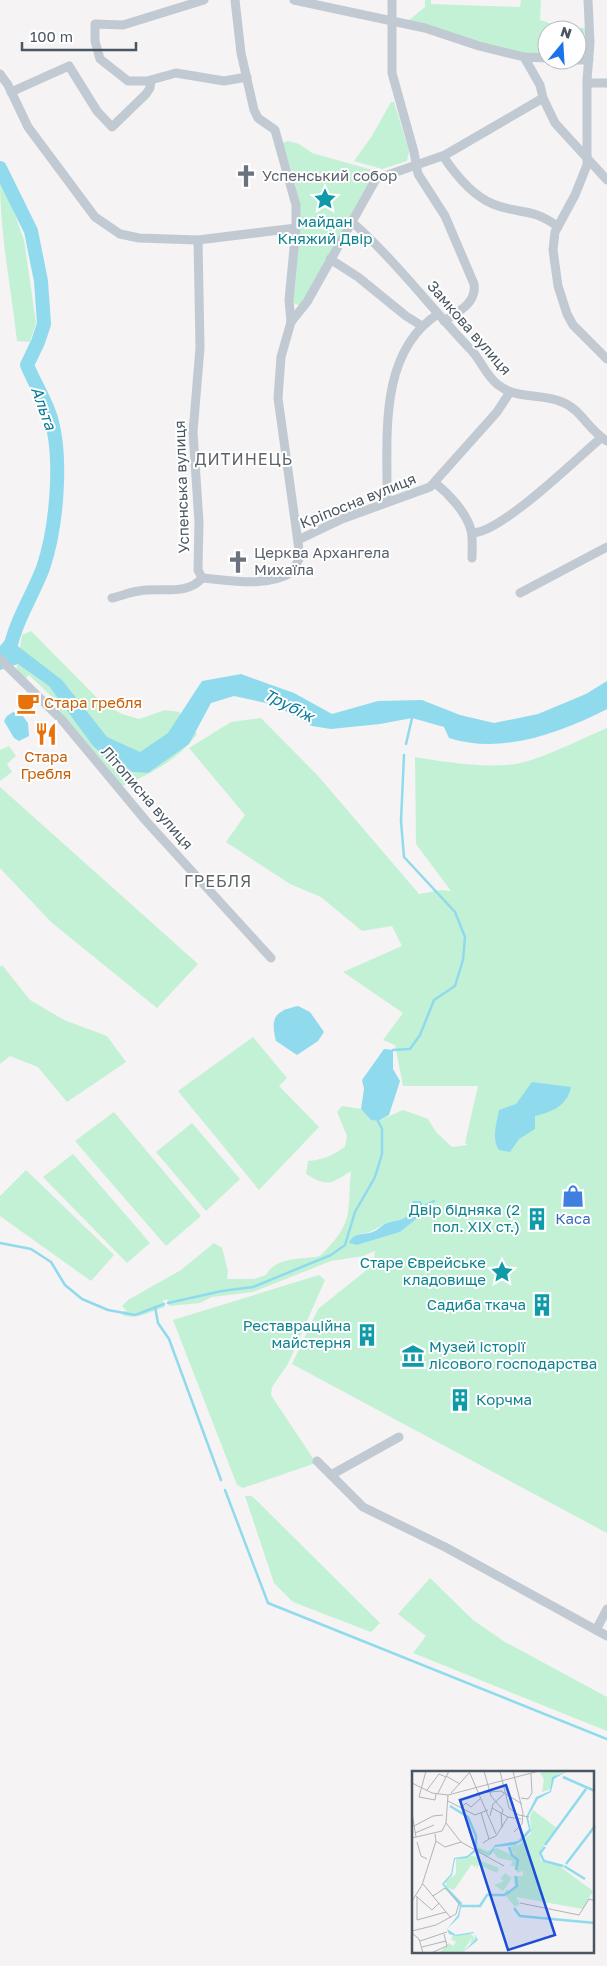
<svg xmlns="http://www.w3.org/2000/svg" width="607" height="1966" viewBox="0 0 607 1966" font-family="'Golos Text',sans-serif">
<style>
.green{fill:#c3f1d5;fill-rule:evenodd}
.water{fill:#90daee}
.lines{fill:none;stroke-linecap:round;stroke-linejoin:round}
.stream{stroke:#90daee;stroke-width:2.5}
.river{stroke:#90daee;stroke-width:14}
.minor{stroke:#c1cad2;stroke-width:9}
.labels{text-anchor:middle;stroke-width:4;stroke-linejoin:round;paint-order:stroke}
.worship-label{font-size:15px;fill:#5b616d;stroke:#fff;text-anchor:start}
.culture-label{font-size:15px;fill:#0d838f;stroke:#fff;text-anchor:end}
.street-label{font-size:15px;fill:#4a5661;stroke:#fff}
.food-label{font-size:15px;fill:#c56008;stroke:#fff;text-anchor:start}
.shop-label{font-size:15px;fill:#366cbe;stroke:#fff}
.water-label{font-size:16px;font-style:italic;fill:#0c7c9b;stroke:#fff}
.neighbourhood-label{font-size:16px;letter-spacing:1px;fill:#5f6368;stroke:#fff}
.inset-river{fill:none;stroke:#90daee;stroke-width:2.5}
.inset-road{fill:none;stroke:#b1b4b9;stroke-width:1}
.view{fill:#1d4ed8;fill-opacity:0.15;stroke:#1d4ed8;stroke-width:2.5}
.inset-edge{fill:none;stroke:#4a5661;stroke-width:2.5}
</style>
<rect width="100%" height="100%" fill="#f5f3f3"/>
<g class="green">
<polygon points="425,0 431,0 431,4 520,7 521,0 541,0 540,20 562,27 586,28 588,46 577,54 577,30 547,30 547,56 500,50 408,21 425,7"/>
<polygon points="391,102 394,102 409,151 407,161 382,169 354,161 372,136"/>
<polygon points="288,141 299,144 312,153 376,171 301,305 298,305 292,302 300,212 295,182 283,143"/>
<path d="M0 181 7 193 24 240 36 323 30 342 17 341C11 287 0 234 0 181Z"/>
<path d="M31 631 103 704 122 714 139 719 165 710 179 712 197 734C177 761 150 774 120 787L48 703 53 698 29 675 24 680 16 672 22 635Z"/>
<path d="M261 718 319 777 419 894 441 890 451 891 416 844 415 757C445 762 477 767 507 765 533 764 581 739 607 728V1533L292 1364 318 1309 373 1265 375 1251 363 1256 331 1261 253 1292 212 1297 200 1303 169 1306 167 1299 163 1301 165 1307C149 1312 138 1320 122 1315L123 1311H127L122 1306 128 1300 181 1270 214 1243 222 1248 228 1271 227 1279H254L266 1275C277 1256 301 1260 320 1256 355 1222 347 1214 351 1171 331 1183 329 1188 306 1174L308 1161C323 1160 333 1155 345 1147L347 1136 337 1112 342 1106 361 1109 371 1120 378 1121 403 1110 428 1119 436 1132 452 1147 468 1145 465 1143 478 1086H403L395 1045 383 1040 403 1013 343 972 402 946 392 926 362 931 321 897 290 884 226 842 245 815 189 748 231 722ZM410 1207 425 1212 400 1232 357 1245 359 1234C371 1233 375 1229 385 1224 395 1219 399 1223 410 1214Z"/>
<polygon points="9,746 16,756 7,764 12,772 0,781 0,750"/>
<polygon points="0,787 198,964 157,1008 51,922 0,868"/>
<polygon points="2,965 30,1000 64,1020 107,1036 126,1062 67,1102 38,1067 10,1056 0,1064 0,967"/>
<polygon points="253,1037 287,1078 279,1086 319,1127 259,1190 178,1091"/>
<polygon points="114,1112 201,1216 166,1246 75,1141"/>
<polygon points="192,1123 240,1179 206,1211 156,1152"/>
<polygon points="73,1154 150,1243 127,1263 43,1177"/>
<polygon points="26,1170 114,1255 91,1281 0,1216 0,1196"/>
<polygon points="319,1275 325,1280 288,1364 272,1387 271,1395 316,1463 243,1488 237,1485 173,1320"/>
<polygon points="245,1496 252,1496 380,1623 371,1632 293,1602 274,1583"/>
<polygon points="430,1578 473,1620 505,1642 607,1697 607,1731 413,1653 426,1636 398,1614"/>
</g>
<g class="water">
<path d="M10 634 14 637 15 644 62 680 107 737 140 752 168 733 202 681 241 674 294 693 332 714 378 701 422 700 460 715 494 723 538 714 586 694 607 681V709C560 733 502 755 449 738L444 727 412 718 380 724 331 729 312 726 275 705 234 696 211 703 189 744 148 773 123 771 93 746 49 686 18 664 0 670V646Z"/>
<polygon points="13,712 22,715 28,723 29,736 19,741 14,738 4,721 7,716"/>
<path d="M298 1006 310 1012 324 1032 318 1041 297 1055 276 1041C270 1017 275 1011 298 1006Z"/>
<polygon points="384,1049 393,1050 393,1069 400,1081 389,1115 378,1121 371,1120 361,1109 364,1089 362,1080"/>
<path d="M532 1082 571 1087C567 1106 552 1112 535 1116V1129L519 1139 510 1152 499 1150C491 1139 497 1122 499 1110L516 1104Z"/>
<path d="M413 1201H421L425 1212 400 1232 357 1245 349 1243C354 1231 365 1236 375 1231 379 1229 381 1226 385 1224 396 1219 399 1223 410 1214Z"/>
</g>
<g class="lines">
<g class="stream">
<polyline points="406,744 412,718"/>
<polyline points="393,1050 410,1049 420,1035 434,1000 455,986 463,960 465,937 455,912 404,857 401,821 404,755"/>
<polyline points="422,1207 434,1201"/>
<polyline points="0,1243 31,1249 51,1262 65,1285 82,1299 108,1310 135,1315 164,1304"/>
<polyline points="168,1303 222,1291 253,1287 331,1255 345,1245 355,1212 375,1177 382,1154 382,1129 378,1121"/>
<polyline points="155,1307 158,1323 169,1339 221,1480"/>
<polyline points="225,1490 268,1603 607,1739"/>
</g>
<path class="river" d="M0 168 31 231 41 281 44 324 38 342 27 365C33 380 42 394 48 410 64 450 57 527 43 568 32 597 15 621 9 653"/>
<g class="minor">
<polyline points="204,0 123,25 95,24 95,41 100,59 128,81 147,81 176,73 224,81 247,77"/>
<polyline points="294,0 425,28 479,46 524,57 540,85 543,98 555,123 607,180"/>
<path d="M392 0V73L414 152 418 174 445 216 474 284C477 303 458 312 444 321"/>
<polyline points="588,0 590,43 587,80 587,165 575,195 555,232 553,250 558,286 567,314 573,325 607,359"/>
<polyline points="524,57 547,58"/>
<polyline points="577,60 589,60"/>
<polyline points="0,74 8,85 28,127 95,217 120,234 139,238 198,240 296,228"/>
<polyline points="587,83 607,83"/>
<polyline points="11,92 69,66 97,111 112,127 146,94 150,88 151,80"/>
<path d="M443 156C455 174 473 196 493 204 519 215 533 207 558 227"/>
<path d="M351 221C395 260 431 308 472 351 481 361 486 375 497 384 516 400 541 393 562 402 581 409 589 431 607 441"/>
<polyline points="330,259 358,277 406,316 422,326"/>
<polyline points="291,322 307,302 376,179 445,155 543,98"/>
<path d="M435 483C449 494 466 512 471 530 473 539 472 549 472 558"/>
<path d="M387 502C388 440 377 353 438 314"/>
<path d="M472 533C500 534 576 459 601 438"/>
<polyline points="298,540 342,519 430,487 497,412 510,392"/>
<path d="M202 578C229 580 267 588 292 572L300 557 278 398 281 357 291 322 289 300 296 228V205L275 130 258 118 254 110 241 53 235 0"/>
<polyline points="520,593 607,547"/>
<path d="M112 598C121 596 130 592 139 591 159 587 188 596 202 578L198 570 199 522 193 432 200 348 198 240"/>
<polyline points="0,659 62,720 146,821 271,958"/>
<polyline points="317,1461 363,1507 445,1547 607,1636"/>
<polyline points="331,1475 399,1437"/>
<polyline points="596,1630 607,1609"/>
</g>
</g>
<defs>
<symbol id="church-bare" viewBox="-9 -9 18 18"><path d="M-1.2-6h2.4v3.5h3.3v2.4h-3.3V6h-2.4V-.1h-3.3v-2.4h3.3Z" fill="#6b7280" stroke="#fff" stroke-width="2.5" paint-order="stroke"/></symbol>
<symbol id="sight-bare" viewBox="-9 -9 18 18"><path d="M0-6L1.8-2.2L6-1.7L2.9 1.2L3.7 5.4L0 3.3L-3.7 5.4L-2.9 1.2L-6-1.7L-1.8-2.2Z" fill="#0f9aa8" stroke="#fff" stroke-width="2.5" paint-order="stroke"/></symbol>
<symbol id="cafe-bare" viewBox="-9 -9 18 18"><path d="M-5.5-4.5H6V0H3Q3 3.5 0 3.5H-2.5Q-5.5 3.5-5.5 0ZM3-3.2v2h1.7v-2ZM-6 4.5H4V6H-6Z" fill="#e8710a" stroke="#fff" stroke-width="2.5" paint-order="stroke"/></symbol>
<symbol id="restaurant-bare" viewBox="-9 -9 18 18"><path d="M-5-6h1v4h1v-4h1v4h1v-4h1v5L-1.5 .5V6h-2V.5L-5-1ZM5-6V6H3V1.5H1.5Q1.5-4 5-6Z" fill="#e8710a" stroke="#fff" stroke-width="2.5" paint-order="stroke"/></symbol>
<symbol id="shop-bare" viewBox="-9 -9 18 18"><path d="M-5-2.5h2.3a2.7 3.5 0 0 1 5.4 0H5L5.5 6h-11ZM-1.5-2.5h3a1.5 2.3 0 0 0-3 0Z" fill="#3f7fe0" stroke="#fff" stroke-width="2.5" paint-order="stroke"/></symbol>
<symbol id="building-bare" viewBox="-9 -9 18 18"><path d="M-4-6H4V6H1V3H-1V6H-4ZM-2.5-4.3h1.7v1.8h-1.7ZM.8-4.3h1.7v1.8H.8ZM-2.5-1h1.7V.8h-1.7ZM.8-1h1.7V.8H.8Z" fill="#0f9aa8" stroke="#fff" stroke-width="2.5" paint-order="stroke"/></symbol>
<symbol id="museum-bare" viewBox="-9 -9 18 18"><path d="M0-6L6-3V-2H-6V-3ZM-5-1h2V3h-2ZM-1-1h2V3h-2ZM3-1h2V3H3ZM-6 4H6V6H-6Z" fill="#0f9aa8" stroke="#fff" stroke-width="2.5" paint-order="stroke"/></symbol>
</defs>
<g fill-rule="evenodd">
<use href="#church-bare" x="230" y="160" width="32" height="32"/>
<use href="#sight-bare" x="309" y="183" width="32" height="32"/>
<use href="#church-bare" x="222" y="546" width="32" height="32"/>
<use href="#cafe-bare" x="12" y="687" width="32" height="32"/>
<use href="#restaurant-bare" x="30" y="718" width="32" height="32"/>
<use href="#shop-bare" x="557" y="1180" width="32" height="32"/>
<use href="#building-bare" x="521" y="1203" width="32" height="32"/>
<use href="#sight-bare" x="486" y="1256" width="32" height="32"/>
<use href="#building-bare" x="526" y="1289" width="32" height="32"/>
<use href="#building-bare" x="351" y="1319" width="32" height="32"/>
<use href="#museum-bare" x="397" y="1340" width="32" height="32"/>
<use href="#building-bare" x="444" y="1384" width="32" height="32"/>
</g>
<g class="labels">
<g class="worship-label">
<text x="262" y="181">Успенський собор</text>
<text x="254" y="558">Церква Архангела<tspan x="254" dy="17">Михаїла</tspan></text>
</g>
<g class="culture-label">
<text x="325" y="227" text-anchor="middle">майдан<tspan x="325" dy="17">Княжий Двір</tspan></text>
<text x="520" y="1215">Двір бідняка (2<tspan x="520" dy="17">пол. XIX ст.)</tspan></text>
<text x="486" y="1268">Старе Єврейське<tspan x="486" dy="17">кладовище</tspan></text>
<text x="526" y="1310">Садиба ткача</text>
<text x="351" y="1331">Реставраційна<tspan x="351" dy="17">майстерня</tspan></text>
<text x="429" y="1352" text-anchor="start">Музей історії<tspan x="429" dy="17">лісового господарства</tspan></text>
<text x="476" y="1405" text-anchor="start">Корчма</text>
</g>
<g class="street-label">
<text transform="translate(469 328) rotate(49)" y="5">Замкова вулиця</text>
<text transform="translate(182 487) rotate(-92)" y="5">Успенська вулиця</text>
<text transform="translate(358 501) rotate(-22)" y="5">Кріпосна вулиця</text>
<text transform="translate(147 798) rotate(49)" y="5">Літописна вулиця</text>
</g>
<g class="food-label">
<text x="44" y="708">Стара гребля</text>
<text x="46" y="762" text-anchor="middle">Стара<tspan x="46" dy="17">Гребля</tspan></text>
</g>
<g class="shop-label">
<text x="573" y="1224">Каса</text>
</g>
<g class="water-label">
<text transform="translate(44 408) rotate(70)" y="6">Альта</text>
<text transform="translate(289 705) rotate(27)" y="6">Трубіж</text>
</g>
<g class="neighbourhood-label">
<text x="244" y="465">ДИТИНЕЦЬ</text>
<text x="218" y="887">ГРЕБЛЯ</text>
</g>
</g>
<g transform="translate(412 1771)">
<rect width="182" height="182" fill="#f5f3f3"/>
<path d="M133 0H152L140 6 139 18 130 21 132 8 128 2ZM121 39 145 57 127 82 129 90 146 94 181 120 171 138 104 126 108 133 103 136 94 125 97 122 89 126 95 118 97 121 103 117 101 105H111V100L105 102 103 96 98 94 101 90 86 87 81 81 76 86 66 80V76L75 80 85 77 104 86 98 76 108 73 119 62 118 46ZM60 85 67 86V89L87 97 85 102 67 94 64 99 65 93 62 96 60 93 42 119 34 116V110L44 103V87ZM93 102 100 107 91 120 82 114 92 110 88 108ZM58 162 64 168 58 174 60 167 50 182H27L37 172 41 175 44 171 39 168 41 164Z" fill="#c3f1d5"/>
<path d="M155 0 142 8 139 21 126 28 116 46 119 60 110 70 103 74 83 76 78 84 66 79 55 87 43 88 40 104 32 113 50 132 47 146 35 158 44 164 61 161 66 169 50 182 64 168 62 162 45 165 37 163 35 158 46 144 48 135 30 113 39 103 42 87 55 85 64 77 77 83 83 74 106 70 117 58 114 46 124 26 138 20 140 6Z" fill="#90daee"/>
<path class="inset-river" d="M151 6 183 20M38 35 56 46 64 65V78M133 74 174 18M97 76 100 84 106 89 104 99M133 76 128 82 132 90 151 95M154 93 183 55M152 95 173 108M93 124 105 115 104 105M49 135H68L75 124H93M102 137 108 145 183 152"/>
<path class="inset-road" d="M14 0 7 26 23 29 24 23M57 0 84 63M72 0 79 25 91 39 90 42M88 0 97 37 107 44 117 46M101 0 111 42 110 53 102 61M34 5 48 13M0 12 20 22 36 24 127 0M15 19 27 3 34 6M26 22 37 0M39 22 58 1M109 27 116 28 120 22 119 3M55 28 66 22 89 20 110 33M36 30 63 44 76 39M51 35 54 32 59 36 68 28M80 37 96 46 109 48M0 42 4 66M69 42 77 68 71 72M89 42 90 57M78 45 81 33 92 23M34 52 49 71 92 95M0 56 21 45 31 44M3 62 22 54M0 67 30 60 34 52 36 24M77 68 84 65 96 46M24 70 33 76 49 71M5 71 9 85 15 88M11 113 39 147M4 125 20 139 27 132M5 126V149L34 141M0 130 10 114 24 70 23 63M108 132 167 144 177 128 183 130M0 160 24 154 44 143 47 132 33 117 21 125M0 162 7 168 11 182M8 170 35 161M10 176 34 170M19 182 35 175 32 163"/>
<path class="view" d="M94 14 143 164 96 179 48 29Z"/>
<rect width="182" height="182" class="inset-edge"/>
</g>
<g transform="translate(562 45) rotate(18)"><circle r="24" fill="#ffffff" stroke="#b7bbc0"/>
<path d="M0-4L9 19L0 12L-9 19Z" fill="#1a73e8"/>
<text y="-8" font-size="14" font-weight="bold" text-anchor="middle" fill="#4a5661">N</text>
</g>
<path d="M22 42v8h114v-8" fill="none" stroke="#4a5661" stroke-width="2.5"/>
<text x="30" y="42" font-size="15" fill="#4a5661" stroke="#ffffff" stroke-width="4" paint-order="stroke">100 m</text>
</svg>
